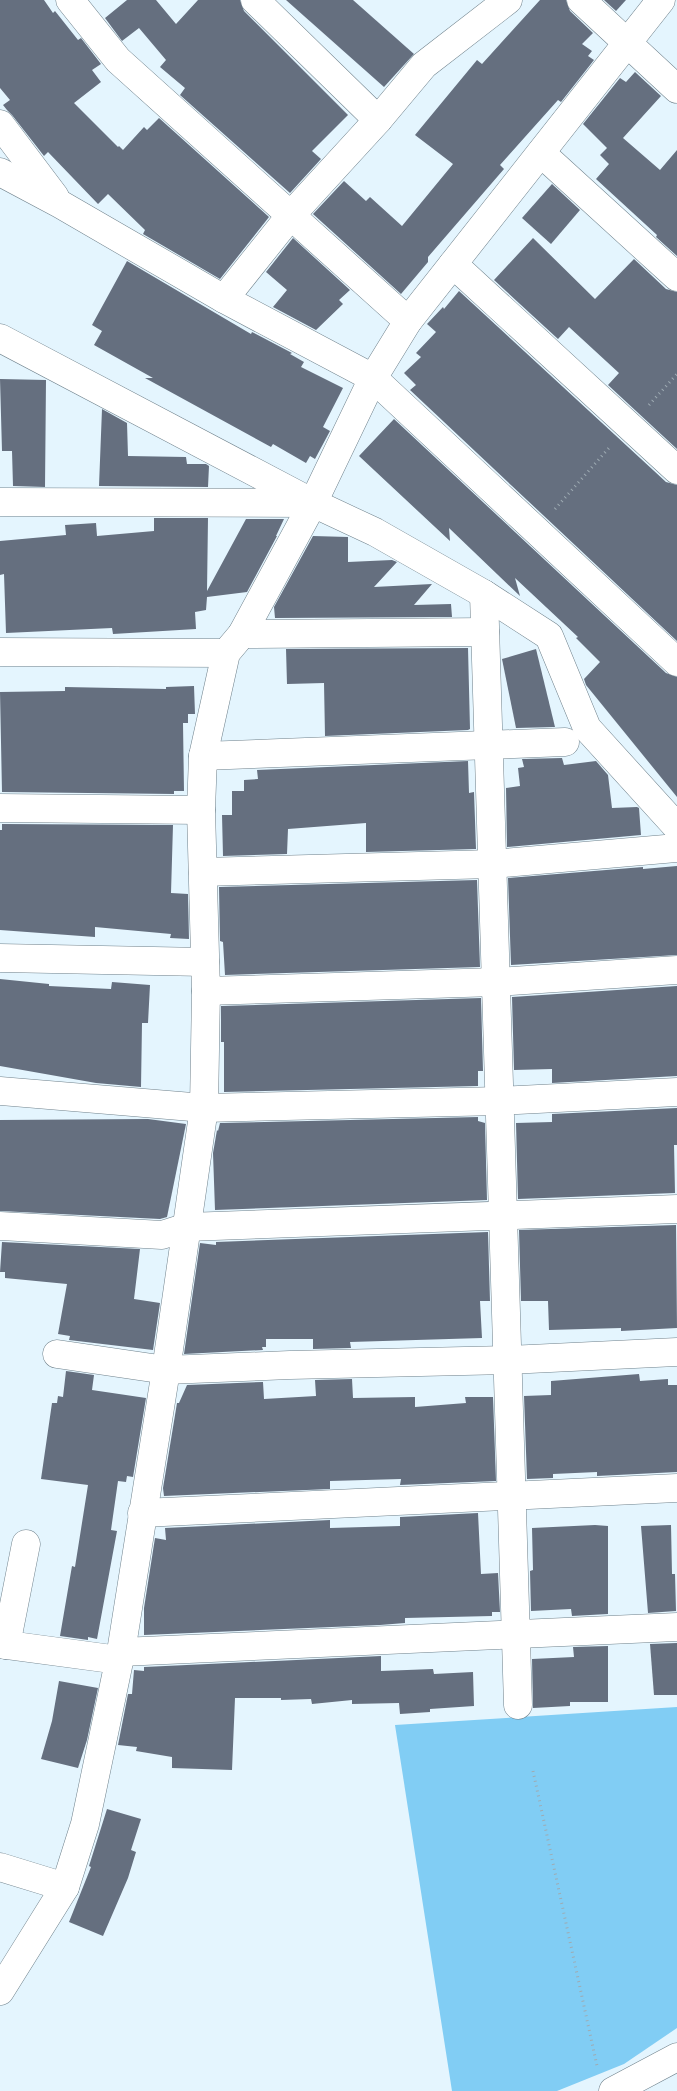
<svg xmlns="http://www.w3.org/2000/svg" width="677" height="2091" viewBox="0 0 677 2091" font-family="'Crimson Pro',serif">
<style>
.green{fill:#81cdf4}
.building{fill:#656f7f}
.lines{fill:none;stroke-linecap:round;stroke-linejoin:round}
.minor-casing{stroke:#70828c;stroke-width:29}
.path{stroke:#9eabb3;stroke-width:3;stroke-dasharray:1 4;stroke-linecap:butt}
.minor{stroke:#fff;stroke-width:28}
</style>
<rect width="100%" height="100%" fill="#e4f5fe"/>
<polygon class="green" points="677,1707 677,2028 624,2064 557,2091 452,2091 395,1725"/>
<g class="building">
<polygon points="0,0 44,0 53,13 55,11 78,40 81,38 101,64 92,70 101,82 74,103 118,147 119,146 123,150 144,127 147,130 159,118 269,217 220,279 143,234 145,230 108,194 98,204 48,152 44,156 12,115 7,110 3,105 10,100 0,88"/>
<polygon points="127,0 156,0 176,24 198,0 240,0 244,11 348,115 312,151 321,159 290,193 180,95 185,88 160,67 166,60 139,28 122,41 105,18"/>
<polygon points="286,0 353,0 414,54 384,87"/>
<polygon points="540,0 566,0 570,11 593,33 582,44 592,51 588,56 594,60 561,102 558,100 500,165 504,169 428,257 428,262 401,294 313,214 344,181 366,201 370,197 402,226 453,164 415,135 477,60 482,64"/>
<polygon points="604,0 626,0 616,11"/>
<polygon points="635,72 661,96 623,138 660,170 677,150 677,256 656,237 657,235 596,179 609,164 600,155 607,148 583,124 620,78 626,82"/>
<polygon points="552,184 580,210 551,244 522,218"/>
<polygon points="293,238 350,290 339,300 343,304 316,330 273,307 287,290 266,272"/>
<polygon points="533,238 595,299 634,259 666,289 677,292 677,449 608,385 619,373 569,327 558,339 494,280"/>
<polygon points="127,261 251,334 252,332 292,353 290,354 304,362 301,367 343,388 323,427 330,431 315,459 310,456 306,463 273,444 271,447 145,378 153,378 94,345 102,331 92,325"/>
<polygon points="459,291 666,482 677,485 677,641 410,390 416,385 404,373 421,357 416,353 436,332 427,324 443,307 444,309"/>
<polygon points="0,379 46,380 45,487 13,486 12,451 2,451"/>
<polygon points="102,409 127,423 128,456 186,457 187,464 206,464 209,466 208,487 99,486"/>
<polygon points="394,419 666,673 677,677 677,797 586,685 584,679 600,662 576,638 578,637 515,578 520,596 449,528 450,541 359,456"/>
<polygon points="154,518 208,518 207,591 246,519 284,519 276,536 277,536 247,592 207,597 206,610 195,612 196,629 113,634 112,628 6,633 4,574 0,575 0,541 66,535 65,525 96,523 97,536 154,531"/>
<polygon points="313,536 348,537 348,562 392,560 397,562 374,587 432,584 414,605 451,604 452,617 275,618 274,607"/>
<polygon points="468,648 470,729 468,730 325,736 324,683 287,684 286,649"/>
<polygon points="536,649 555,727 516,728 502,659"/>
<polygon points="194,686 195,714 188,714 188,723 183,723 184,791 174,791 174,794 2,792 0,692 65,691 65,687 166,689 166,687"/>
<polygon points="562,758 564,765 596,761 608,775 612,808 637,807 639,808 641,835 507,847 506,788 520,786 518,768 524,767 522,759"/>
<polygon points="468,761 469,793 474,792 476,849 366,852 366,823 288,829 287,854 223,856 222,815 232,815 232,791 244,791 244,780 258,779 257,770"/>
<polygon points="2,824 173,825 171,893 188,894 189,939 170,938 171,934 95,927 95,937 0,930 0,830 2,830"/>
<polygon points="677,866 677,955 511,965 508,878 643,867 643,869"/>
<polygon points="477,880 480,967 225,975 223,942 220,941 219,887"/>
<polygon points="0,979 49,984 49,986 111,989 112,982 150,985 148,1023 142,1023 141,1087 96,1083 0,1066"/>
<polygon points="677,986 677,1076 552,1083 552,1069 514,1070 512,997"/>
<polygon points="481,998 483,1071 478,1071 478,1086 224,1092 224,1042 221,1042 221,1006"/>
<polygon points="677,1108 677,1145 674,1145 675,1193 518,1199 516,1123 552,1122 552,1114"/>
<polygon points="478,1117 478,1121 485,1123 487,1200 215,1210 213,1153 217,1130 218,1131 220,1123"/>
<polygon points="148,1119 186,1124 167,1217 160,1219 0,1211 0,1120"/>
<polygon points="676,1225 677,1328 621,1331 621,1328 549,1330 548,1301 521,1301 519,1230"/>
<polygon points="488,1232 490,1301 480,1301 482,1338 350,1342 351,1348 313,1349 313,1339 266,1339 266,1347 262,1347 263,1350 184,1354 200,1243 216,1245 216,1242"/>
<polygon points="2,1242 140,1249 134,1299 160,1303 153,1350 69,1340 70,1336 58,1334 67,1284 5,1278 5,1272 0,1272"/>
<polygon points="66,1371 94,1375 92,1390 146,1398 133,1477 127,1476 126,1482 118,1481 111,1530 117,1531 97,1639 88,1637 88,1640 60,1636 72,1566 75,1567 88,1485 41,1479 52,1403 57,1403 58,1396 63,1397"/>
<polygon points="639,1374 640,1381 668,1379 668,1385 677,1385 677,1472 597,1476 597,1472 553,1474 553,1478 527,1479 524,1396 551,1395 551,1381"/>
<polygon points="352,1379 353,1398 415,1397 415,1407 466,1403 465,1397 493,1397 496,1481 400,1485 401,1479 330,1481 330,1489 164,1496 163,1488 177,1403 179,1403 187,1385 263,1382 264,1399 316,1396 315,1380"/>
<polygon points="478,1513 481,1574 498,1573 500,1612 492,1612 492,1616 405,1618 405,1623 380,1625 144,1635 144,1608 155,1538 166,1540 165,1528 330,1520 330,1528 400,1526 400,1517"/>
<polygon points="595,1525 608,1526 608,1614 572,1616 571,1609 531,1611 530,1571 533,1570 532,1528"/>
<polygon points="671,1525 672,1574 675,1574 676,1611 648,1613 641,1526"/>
<polygon points="677,1643 677,1695 654,1695 650,1644"/>
<polygon points="608,1646 608,1702 570,1702 570,1706 533,1708 532,1659 574,1657 573,1647"/>
<polygon points="381,1656 381,1671 433,1669 434,1674 473,1672 474,1706 430,1709 430,1712 400,1714 399,1703 352,1704 352,1700 312,1704 311,1699 281,1700 281,1698 235,1698 232,1770 172,1768 172,1757 136,1751 137,1747 118,1745 128,1694 132,1694 134,1670 144,1671 144,1667"/>
<polygon points="59,1681 98,1688 87,1740 78,1768 41,1759 52,1721"/>
<polygon points="107,1809 141,1819 131,1850 136,1852 128,1878 103,1936 69,1922 91,1867 89,1866"/>
</g>
<g class="lines">
<defs>
<g id="minor">
<polyline points="70,0 118,60 408,321"/>
<polyline points="581,0 677,89"/>
<polyline points="378,120 424,65 508,0"/>
<polyline points="0,124 55,197"/>
<polyline points="541,153 677,277"/>
<polyline points="0,172 60,204 224,299 373,378 677,662"/>
<polyline points="453,264 677,470"/>
<polyline points="224,299 291,215 378,120 255,0"/>
<polyline points="0,338 313,503 375,532 484,594 549,636 587,728 677,827"/>
<polyline points="0,502 309,503"/>
<polyline points="484,594 518,1705"/>
<polyline points="242,634 485,632"/>
<polyline points="0,652 226,653"/>
<polyline points="203,756 565,742"/>
<polyline points="0,808 201,810"/>
<polyline points="203,872 492,864 677,848"/>
<polyline points="0,958 205,962"/>
<polyline points="206,991 496,982 677,970"/>
<polyline points="0,1091 204,1108 500,1101 677,1092"/>
<polyline points="0,1226 162,1235 187,1227 677,1209"/>
<polyline points="57,1354 166,1370 290,1365 508,1360 677,1352"/>
<polyline points="142,1513 677,1488"/>
<polyline points="0,1644 119,1660"/>
<polyline points="6,1645 26,1544"/>
<polyline points="121,1652 677,1627"/>
<polyline points="0,1867 65,1887"/>
<polyline points="0,1991 65,1887 85,1824 121,1652 166,1370 204,1108 206,991 201,810 203,756 226,653 242,634 313,503 373,378 408,321 661,0"/>
<polyline points="613,2091 677,2057"/>
</g>
</defs>
<use href="#minor" class="minor-casing"/>
<g class="path">
<polyline points="649,405 677,374"/>
<polyline points="555,509 609,448"/>
<polyline points="533,1771 597,2066"/>
</g>
<use href="#minor" class="minor"/>
</g>
</svg>
